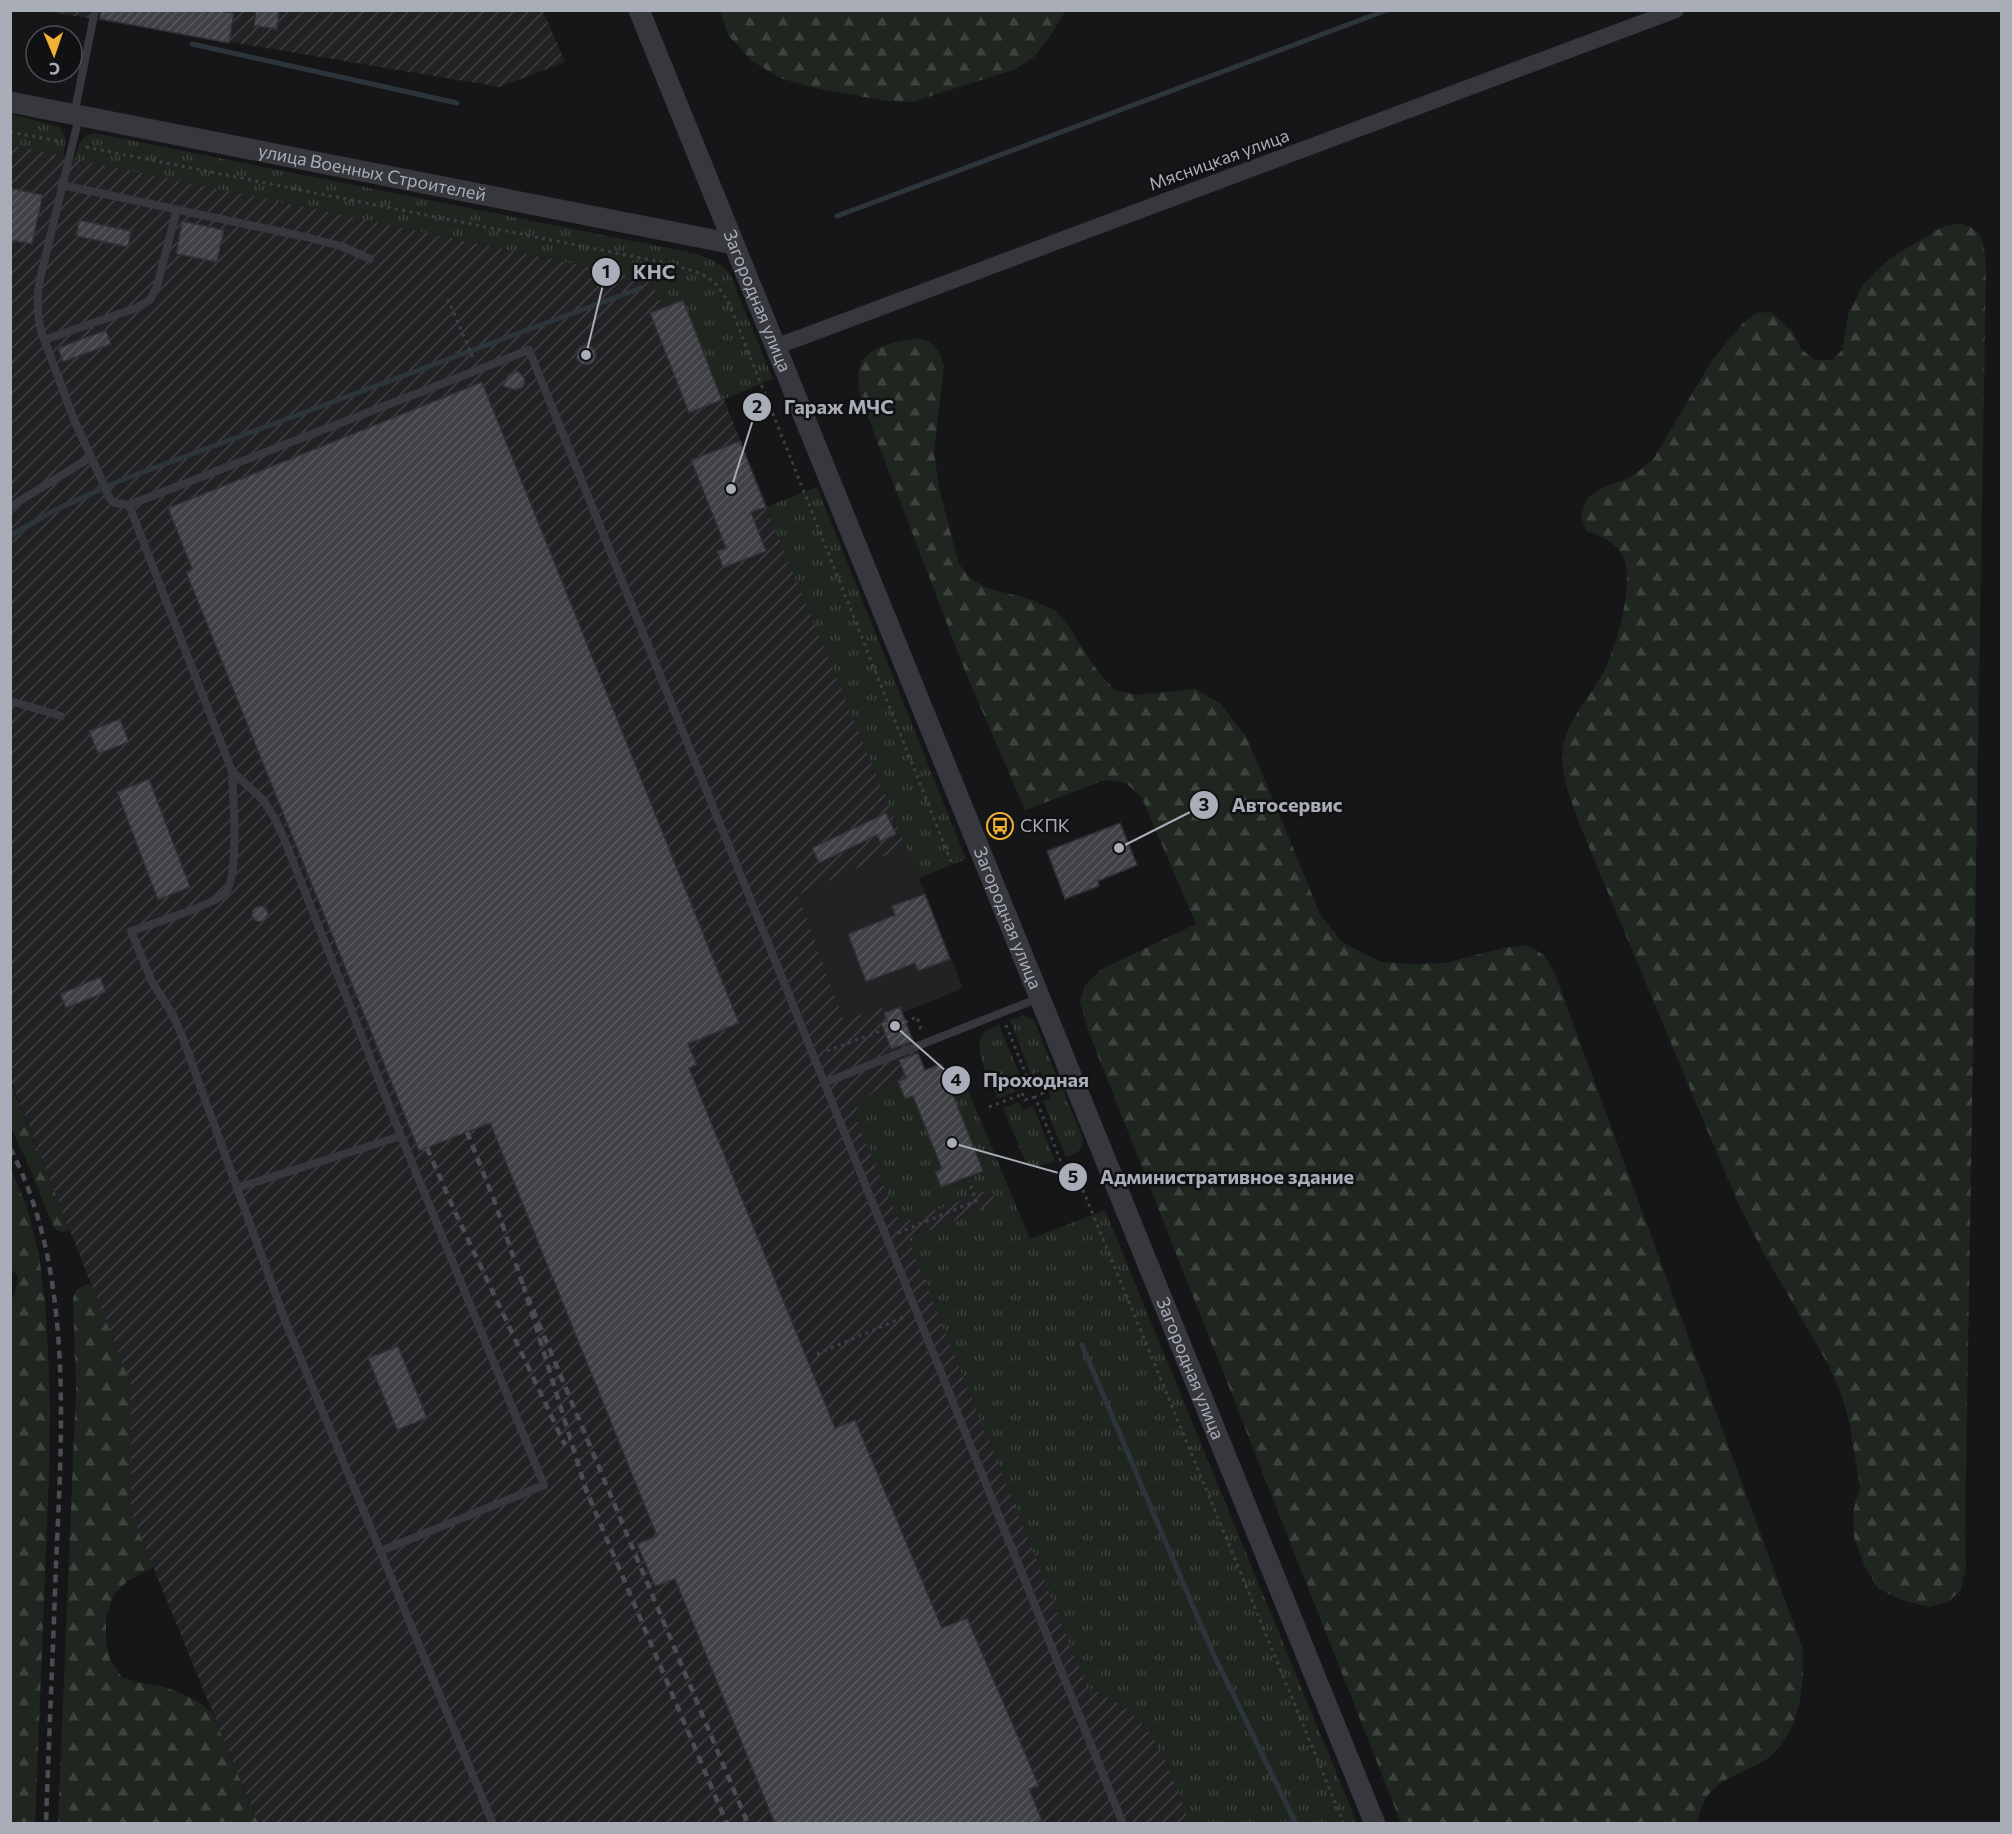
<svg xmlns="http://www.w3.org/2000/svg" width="2012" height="1834" viewBox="0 0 2012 1834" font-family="Commissioner,sans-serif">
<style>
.built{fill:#222225}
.industrial{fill:url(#industrial-furrows)}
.grass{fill:url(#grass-tufts)}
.forest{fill:url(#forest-firs)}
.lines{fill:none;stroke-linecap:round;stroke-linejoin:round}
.stream{stroke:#2c353c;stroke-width:5}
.building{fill:url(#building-hatch);stroke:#303034;stroke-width:1.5}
.path{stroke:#3d3f44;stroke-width:3;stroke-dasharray:3 4.5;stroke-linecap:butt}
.service{stroke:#37383d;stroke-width:8}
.minor{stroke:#37383d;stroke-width:16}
.tertiary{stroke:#37383d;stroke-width:21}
.rail{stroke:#4a4c52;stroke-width:4.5;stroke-dasharray:8 6;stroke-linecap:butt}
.labels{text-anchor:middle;stroke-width:5;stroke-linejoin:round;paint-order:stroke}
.street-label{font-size:18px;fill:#a8adb8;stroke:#111113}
.poi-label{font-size:18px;fill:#a8adb8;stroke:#111113;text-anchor:start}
.leader{fill:none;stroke:#a8adb8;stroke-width:2}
.callout-dot{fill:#a8adb8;stroke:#111113;stroke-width:2}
.mark-label{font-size:18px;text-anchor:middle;font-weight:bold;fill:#111}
.callout-label{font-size:20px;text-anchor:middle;font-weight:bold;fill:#a8adb8;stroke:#111113;stroke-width:5;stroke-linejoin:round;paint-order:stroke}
</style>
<defs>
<pattern id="industrial-furrows" width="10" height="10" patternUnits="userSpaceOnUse" patternTransform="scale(1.5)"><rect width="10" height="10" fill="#222225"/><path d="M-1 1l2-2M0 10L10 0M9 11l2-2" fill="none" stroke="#3f3f43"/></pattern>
<pattern id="grass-tufts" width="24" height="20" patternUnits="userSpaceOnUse" patternTransform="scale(1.5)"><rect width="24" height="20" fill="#1e261f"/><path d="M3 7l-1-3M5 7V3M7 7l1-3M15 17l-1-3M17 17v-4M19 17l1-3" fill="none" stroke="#3c433d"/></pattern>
<pattern id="forest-firs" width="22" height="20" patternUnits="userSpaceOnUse" patternTransform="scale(1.5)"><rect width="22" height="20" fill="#1e261f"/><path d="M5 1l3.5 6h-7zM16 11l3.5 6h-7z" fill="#3c433d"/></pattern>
<pattern id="building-hatch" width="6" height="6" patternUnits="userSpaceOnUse" patternTransform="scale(1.5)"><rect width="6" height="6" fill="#404145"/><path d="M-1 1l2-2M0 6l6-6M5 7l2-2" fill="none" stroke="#595a5e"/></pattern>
</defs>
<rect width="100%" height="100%" fill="#161618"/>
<polygon class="built" points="906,846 963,988 902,1013 884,1013 881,1007 844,1021 798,895"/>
<g class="industrial">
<polygon points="45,11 543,11 565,62 500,87"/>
<polygon points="11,145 651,280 663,308 683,300 906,846 798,895 844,1021 881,1007 884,1013 900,1007 925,1070 941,1064 1242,1823 258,1823 131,1513 131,1385 11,1081"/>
</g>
<g class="grass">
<polygon points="11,114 60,127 66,138 63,156 11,145"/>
<path d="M94 133 698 254C711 259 721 264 730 274L773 379 722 400 683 300 663 308 651 280 75 159C78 146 80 135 94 133Z"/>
<polygon points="817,487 966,859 919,878 766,507"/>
<polygon points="1023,1015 1034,1020 1056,1075 1044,1080 1041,1071 1031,1075 1010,1020"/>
<path d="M999 1025 1021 1078 1011 1083 1015 1092 998 1099C992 1085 971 1048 983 1034 987 1029 994 1027 999 1025Z"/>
<path d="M958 1066 1030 1239 1105 1210 1357 1823H1190C1174 1785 1162 1736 1128 1710 1116 1701 1100 1694 1087 1687L908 1239 996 1203 990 1189 900 1224 854 1114C863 1095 878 1089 898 1081L905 1098 913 1096 942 1169 935 1172 941 1187 982 1171 944 1072Z"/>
<path d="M1061 1085 1083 1139C1083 1151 1076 1154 1066 1157L1043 1101 1051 1098 1048 1090Z"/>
<polygon points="1019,1102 1022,1110 1033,1106 1055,1161 1036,1167 1025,1161 1003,1108"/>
</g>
<g class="forest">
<polygon points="720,11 720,10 1065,11 1053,32 1034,57 1016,69 912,102 886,101 815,88 780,78 752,61 728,35"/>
<path d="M1961 223C1984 232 1983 241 1986 263L1965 1533 1966 1567 1961 1590 1948 1602 1928 1607 1901 1600 1879 1589 1865 1567 1854 1537 1853 1512 1860 1487 1849 1422 1842 1396 1829 1366 1762 1250 1737 1201 1581 828C1573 804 1559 775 1563 748 1567 719 1591 697 1604 671 1616 647 1636 581 1623 556 1615 542 1599 535 1586 531L1581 516 1587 498 1602 488 1624 480 1639 471 1654 458 1712 360 1743 323 1756 313 1771 312 1793 332 1801 349 1815 360H1832L1842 350 1848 315 1862 286 1877 270 1892 257 1944 226Z"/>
<path d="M917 338 928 341 939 351 944 367 934 451 939 488 953 542 959 564 971 579 987 588 1029 599 1055 610 1069 627 1097 670 1115 690 1136 695 1195 689 1221 704 1245 735 1263 775 1320 914 1342 942 1381 962 1415 964 1446 963 1503 948 1528 945 1545 956 1555 974 1803 1649C1804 1684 1801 1727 1774 1753 1754 1773 1719 1773 1704 1802 1700 1810 1698 1815 1698 1823H1401L1089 1033 1080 1002 1085 985 1100 970 1196 924 1142 798 1126 783 1105 780 1025 810 967 676 860 396C859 389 858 383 858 376 860 346 894 343 917 338Z"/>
<polygon points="10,1081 70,1230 63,1233 54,1228 29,1166 11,1128"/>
<polygon points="11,1169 27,1207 39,1255 45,1301 48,1351 50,1410 49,1475 35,1824 10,1823 10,1301 14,1296 18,1277 11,1269"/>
<polygon points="87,1285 92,1286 131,1385 131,1513 153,1567 128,1581 114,1594 106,1617 106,1642 110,1660 122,1677 137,1682 157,1685 176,1691 195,1700 212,1712 258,1823 58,1823 76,1388 73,1298 77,1289"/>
</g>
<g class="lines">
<g class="stream">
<polyline points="192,44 457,103"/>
<polyline points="837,216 1387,10"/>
<polyline points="10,536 53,511 119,481 641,288"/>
<polyline points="1082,1345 1212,1651 1296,1824"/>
</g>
</g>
<g class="building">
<polygon points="101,10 216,10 234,13 229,43 100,19"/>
<polygon points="256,10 279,11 277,29 254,26"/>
<polygon points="10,188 43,195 32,244 10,240"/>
<polygon points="79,220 131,231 128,247 76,236"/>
<polygon points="182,221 224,230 217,262 176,254"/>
<polygon points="683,300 722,400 689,413 650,313"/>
<polygon points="106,330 111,344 63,362 58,348"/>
<circle cx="586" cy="355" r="10"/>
<polygon points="517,371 524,377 525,383 522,388 514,390 503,386 508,375"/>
<polygon points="482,382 739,1023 688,1044 697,1065 689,1068 835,1428 855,1420 942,1628 967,1618 1039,1786 1029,1789 1042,1820 1035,1824 775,1824 675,1579 655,1586 637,1544 657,1536 490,1123 419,1151 186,572 192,569 168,508"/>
<polygon points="740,441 766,507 751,512 766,551 723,568 717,551 726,548 691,460"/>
<polygon points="120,719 129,742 98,754 89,731"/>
<polygon points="149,779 190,887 158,900 117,792"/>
<polygon points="886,813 896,834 880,842 877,835 819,863 812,848"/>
<polygon points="1120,823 1137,865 1098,881 1099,886 1065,899 1047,851"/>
<polygon points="925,894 950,959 918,971 915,963 866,982 848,934 895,915 892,906"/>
<circle cx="260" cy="914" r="8"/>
<polygon points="100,977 106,992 66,1008 60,994"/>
<polygon points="900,1007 913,1041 891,1049 881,1023 887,1021 884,1013"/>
<polygon points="918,1053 925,1070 941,1064 983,1171 941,1187 935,1172 942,1169 913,1096 905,1099 898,1081 906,1078 899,1060"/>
<polygon points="398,1346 427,1418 397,1430 368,1358"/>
</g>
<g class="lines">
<g class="path">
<polyline points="10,132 59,141"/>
<path d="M86 147 661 262C696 272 712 270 730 306L952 864"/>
<polyline points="448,299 473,358"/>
<polyline points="905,1022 917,1017 921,1030"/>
<polyline points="1006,1025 1029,1082"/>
<polyline points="827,1051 883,1030"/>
<polyline points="1040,1086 1053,1081"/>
<polyline points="1035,1097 1025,1100 1019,1086 1037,1079 1043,1093 1035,1097 1071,1187"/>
<polyline points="989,1107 1023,1094"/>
<polyline points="1080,1183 1344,1824"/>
<polyline points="898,1233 976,1201 969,1181"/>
<polyline points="817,1354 904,1317"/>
</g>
<g class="service">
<polyline points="74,115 95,10"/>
<path d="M79 117 40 279C36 297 37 313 41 331L73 417 110 499 115 503 129 505"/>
<polyline points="62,185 306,237 341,246 370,259"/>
<polyline points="44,340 136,308 150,300 157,286 177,209"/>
<polyline points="10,507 91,457"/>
<polyline points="10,701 61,716"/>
<path d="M232 771C233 796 240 876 225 893 214 905 149 925 131 931L152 982 173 1015 182 1036 286 1323 493 1824"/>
<polyline points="824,1083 1039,998"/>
<polyline points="237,1188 401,1136"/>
<polyline points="381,1551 544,1485 401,1136 285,841 274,817 263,800 232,771 129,505 529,350 1123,1824"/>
</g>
<polyline class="minor" points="775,347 1676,10"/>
<g class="tertiary">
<path id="s1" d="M639 10 1375 1824"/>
<path id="s2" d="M10 102 734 244"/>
</g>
<g class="rail">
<polyline points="467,1132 494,1200 524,1288"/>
<path d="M10 1148C74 1269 62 1431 56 1564 53 1651 49 1737 46 1824"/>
<polyline points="427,1148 456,1214 565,1445"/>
<polyline points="584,1485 727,1824"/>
<polyline points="587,1493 524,1288 748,1824"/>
</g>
</g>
<defs>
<symbol id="bus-ring" viewBox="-11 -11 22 22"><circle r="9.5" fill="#111113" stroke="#f2b134" stroke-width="1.5"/><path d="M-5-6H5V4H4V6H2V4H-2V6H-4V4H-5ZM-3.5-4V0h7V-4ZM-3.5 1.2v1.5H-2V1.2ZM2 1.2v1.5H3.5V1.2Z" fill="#f2b134"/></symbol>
</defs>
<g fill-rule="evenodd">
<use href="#bus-ring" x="985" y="811" width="30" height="30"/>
</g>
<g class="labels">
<g class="street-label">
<text transform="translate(1219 160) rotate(-20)" y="6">Мясницкая улица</text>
<text dy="6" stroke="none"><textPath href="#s2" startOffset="369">улица Военных Строителей</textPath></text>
<text dy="6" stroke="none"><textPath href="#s1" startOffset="314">Загородная улица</textPath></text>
<text dy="6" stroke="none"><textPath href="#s1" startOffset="980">Загородная улица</textPath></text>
<text dy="6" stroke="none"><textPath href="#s1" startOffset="1466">Загородная улица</textPath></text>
</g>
<g class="poi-label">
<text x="1020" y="832">СКПК</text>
</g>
</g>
<path class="leader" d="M586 355L606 272M731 489L757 407M1119 848L1204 805M895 1026L956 1080M952 1143L1073 1177"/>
<g class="callout-dot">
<circle cx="586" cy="355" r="6"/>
<circle cx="731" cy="489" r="6"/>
<circle cx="1119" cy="848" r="6"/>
<circle cx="895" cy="1026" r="6"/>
<circle cx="952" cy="1143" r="6"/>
<circle cx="606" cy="272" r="15"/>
<circle cx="757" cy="407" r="15"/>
<circle cx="1204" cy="805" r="15"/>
<circle cx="956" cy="1080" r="15"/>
<circle cx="1073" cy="1177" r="15"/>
</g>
<g class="mark-label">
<text x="606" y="278">1</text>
<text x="757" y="413">2</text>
<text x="1204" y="811">3</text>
<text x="956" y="1086">4</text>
<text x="1073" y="1183">5</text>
</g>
<g class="callout-label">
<text x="654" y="279">КНС</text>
<text x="839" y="414">Гараж МЧС</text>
<text x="1287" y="812">Автосервис</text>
<text x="1036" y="1087">Проходная</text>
<text x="1227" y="1184">Административное здание</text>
</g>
<rect width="2012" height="1834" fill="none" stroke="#a8adb8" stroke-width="24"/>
<g transform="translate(54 54) rotate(178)"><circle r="28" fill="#111113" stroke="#4d4f55" stroke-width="1.5"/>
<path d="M0-4.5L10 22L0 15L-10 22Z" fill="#f2b134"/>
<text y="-9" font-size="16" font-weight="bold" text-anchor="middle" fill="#a8adb8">С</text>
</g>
</svg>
